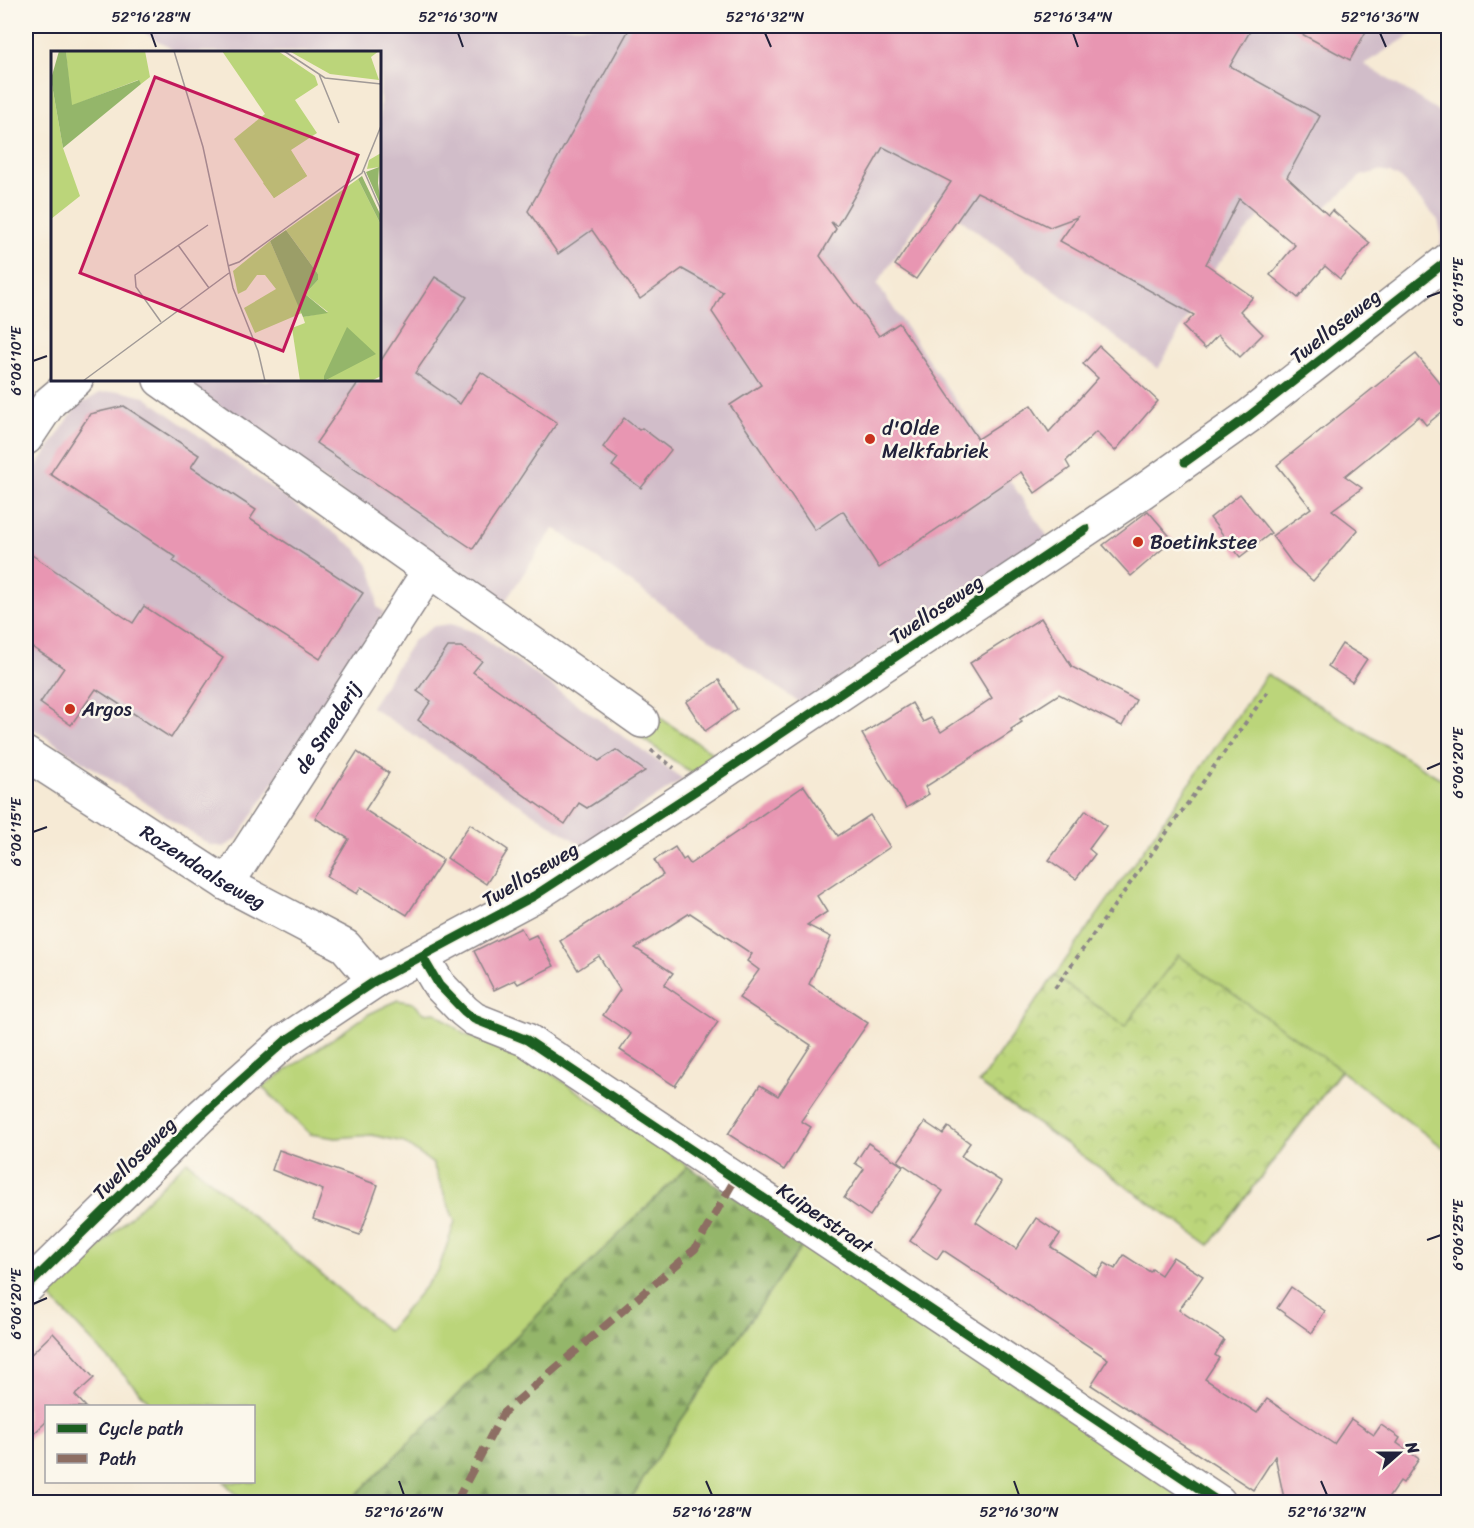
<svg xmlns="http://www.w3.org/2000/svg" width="1474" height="1528" viewBox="0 0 1474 1528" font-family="Sriracha,sans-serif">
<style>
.industrial{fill:#d1bdc9}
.green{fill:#bbd57a;stroke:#6e7c5a;stroke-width:1.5}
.forest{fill:url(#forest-firs);stroke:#5b6c52;stroke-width:1.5}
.park{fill:url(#park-crowns);stroke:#6e7c5a;stroke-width:1.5}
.building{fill:#e896b2}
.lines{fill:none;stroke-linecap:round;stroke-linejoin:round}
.minor-casing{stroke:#8c8688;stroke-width:36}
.major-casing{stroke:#8c8688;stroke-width:36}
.path{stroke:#8c8688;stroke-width:4;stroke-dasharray:4.5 4.5;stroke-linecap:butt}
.minor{stroke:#fff;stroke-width:33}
.major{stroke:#fff;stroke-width:33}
.quiet{stroke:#8d6e63;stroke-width:8;stroke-dasharray:15 8;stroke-linecap:butt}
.cycleway-casing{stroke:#fbf7ec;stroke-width:13}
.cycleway{stroke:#1b5e20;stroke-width:9}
.ticks{fill:none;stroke:#22223b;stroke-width:2}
.poi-dot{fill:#c8321e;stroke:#fbf7ec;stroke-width:2}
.labels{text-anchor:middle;stroke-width:5;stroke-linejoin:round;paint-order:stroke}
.street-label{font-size:20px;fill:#22223b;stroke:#fbf7ec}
.poi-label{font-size:20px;fill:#22223b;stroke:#fbf7ec;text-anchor:start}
.inset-road{fill:none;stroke:#a19a97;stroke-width:1.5}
.view{fill:#c2185b;fill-opacity:0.15;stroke:#c2185b;stroke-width:3}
.inset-edge{fill:none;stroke:#22223b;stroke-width:3}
.neatline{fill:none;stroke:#22223b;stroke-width:2}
.ticks-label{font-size:15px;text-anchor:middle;fill:#22223b}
</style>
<defs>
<pattern id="forest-firs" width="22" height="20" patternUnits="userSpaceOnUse" patternTransform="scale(1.5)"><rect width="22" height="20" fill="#94b66a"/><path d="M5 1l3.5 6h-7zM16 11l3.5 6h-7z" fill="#789458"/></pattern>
<pattern id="park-crowns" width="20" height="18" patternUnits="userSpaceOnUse" patternTransform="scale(1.5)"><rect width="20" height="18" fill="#bbd57a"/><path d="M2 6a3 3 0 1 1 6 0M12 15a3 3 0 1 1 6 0" fill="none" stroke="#a0b76a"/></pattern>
</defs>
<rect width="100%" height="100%" fill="#fbf7ec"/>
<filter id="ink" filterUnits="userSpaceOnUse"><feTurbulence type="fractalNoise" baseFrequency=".0167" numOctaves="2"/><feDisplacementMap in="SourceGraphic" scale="12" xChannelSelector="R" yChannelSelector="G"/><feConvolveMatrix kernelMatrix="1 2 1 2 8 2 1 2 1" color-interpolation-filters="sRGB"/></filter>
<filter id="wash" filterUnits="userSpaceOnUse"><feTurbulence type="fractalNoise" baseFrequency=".008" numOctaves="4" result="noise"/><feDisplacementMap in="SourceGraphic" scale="24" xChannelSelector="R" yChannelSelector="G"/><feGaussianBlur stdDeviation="1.35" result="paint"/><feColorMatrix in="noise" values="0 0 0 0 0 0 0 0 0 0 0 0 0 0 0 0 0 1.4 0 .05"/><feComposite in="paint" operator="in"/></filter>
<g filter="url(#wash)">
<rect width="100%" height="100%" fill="#f6ead5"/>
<g class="industrial">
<polygon points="138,26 1425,26 1364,64 1448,117 1448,241 1439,249 1442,236 1438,220 1401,179 1390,173 1379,171 1361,176 1325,208 1288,177 1278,195 1217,265 1158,369 934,199 877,284 1048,537 801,704 554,528 502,606 182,380 380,380 380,52 176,52 137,28"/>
<polygon points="120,391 145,397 355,548 369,565 376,586 377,607 384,612 237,839 224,847 210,845 26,724 26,482 77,406 100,393"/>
<polygon points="451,624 477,633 683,779 583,846 371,707 413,641 434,626"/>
</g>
<g class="green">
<polygon points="1267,674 1448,783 1448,1151 1341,1071 1210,1245 979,1083"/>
<polygon points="656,715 718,757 692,773 640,737"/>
<polygon points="398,1000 413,1003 424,1013 435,1012 464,1034 522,1054 688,1166 349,1502 244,1502 224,1482 254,1482 254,1406 153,1406 49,1296 187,1161 388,1331 438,1271 455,1222 433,1164 403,1142 372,1135 336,1138 310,1134 262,1087 369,1014"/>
<polygon points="804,1243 1194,1502 629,1502 670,1436"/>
</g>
<polygon class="forest" points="688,1166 804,1243 670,1436 629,1502 349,1502"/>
<polygon class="park" points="1178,955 1341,1070 1210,1245 979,1083 1054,976 1125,1026"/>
<g id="blocks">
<g class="building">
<polygon points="631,26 1253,26 1230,66 1320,116 1287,177 1328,215 1332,210 1370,243 1340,279 1325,266 1298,298 1270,275 1295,245 1239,199 1206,264 1253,297 1240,311 1263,334 1240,357 1218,335 1205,349 1183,327 1194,315 1060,241 1077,217 1050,227 977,192 916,279 895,265 951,182 883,147 837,226 831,222 836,229 820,256 879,336 899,323 978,439 1031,405 1049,432 1098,378 1083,364 1099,346 1158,401 1115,451 1096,432 1066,461 1070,468 1035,493 1021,472 879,568 843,511 815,530 730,405 761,385 712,312 723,292 682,269 640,299 592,230 558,254 528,211"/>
<polygon points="1287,26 1369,26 1350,60"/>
<polygon points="435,277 467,297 415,373 460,404 481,372 557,423 473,549 316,443 360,380 380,380 380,362"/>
<polygon points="1416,354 1448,393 1448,407 1426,425 1419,416 1345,476 1362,488 1332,510 1358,530 1313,581 1292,563 1272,536 1311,508 1277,465"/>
<polygon points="124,406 199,455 191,467 256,510 250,519 363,593 320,659 227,599 173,561 176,557 50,474 90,414"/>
<polygon points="624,418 639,430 642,428 671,450 641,488 612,466 618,458 603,447"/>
<polygon points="1240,494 1271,533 1240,557 1210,518"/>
<polygon points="1148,511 1173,540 1131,576 1103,545"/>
<polygon points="26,551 133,623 144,606 223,658 171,738 96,689 71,725 40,703 64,668 26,643"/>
<polygon points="1041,618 1072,667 1136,700 1122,726 1059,694 1020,719 1022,722 1011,729 1012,732 925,787 929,794 906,808 862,734 912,703 923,722 931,718 941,732 992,698 970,663"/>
<polygon points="1342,644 1367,659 1352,682 1328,666"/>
<polygon points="448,647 461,647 482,661 473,672 599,761 616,750 645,771 587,808 579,803 565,824 418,720 431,701 417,691"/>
<polygon points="719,680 737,709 705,731 686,702"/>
<polygon points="357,752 389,773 365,810 443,860 407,915 361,887 357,894 327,876 349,839 315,818"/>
<polygon points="804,786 838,836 870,815 890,847 817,896 827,912 807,925 831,937 809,984 868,1023 801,1121 811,1127 784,1170 728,1134 760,1085 778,1096 811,1045 739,998 759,970 747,961 752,954 690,913 635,948 673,973 664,985 718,1022 675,1086 620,1050 631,1034 603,1015 620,990 599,956 578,970 560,941 663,875 654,860 675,847 683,860 686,858 690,864"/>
<polygon points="1086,810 1106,826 1089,849 1095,854 1076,879 1049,860"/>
<polygon points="470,824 508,850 486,884 447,858"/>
<polygon points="521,928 527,939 536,935 554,966 518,984 515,980 494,990 474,951"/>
<polygon points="925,1122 943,1134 948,1127 970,1143 961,1156 1002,1182 976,1222 1016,1249 1036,1218 1060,1234 1051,1247 1096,1276 1105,1263 1115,1269 1124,1255 1150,1272 1152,1269 1161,1275 1173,1257 1203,1276 1179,1310 1224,1340 1215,1355 1219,1358 1205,1379 1257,1413 1267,1399 1334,1444 1351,1419 1374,1435 1381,1425 1400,1438 1397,1443 1419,1459 1403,1483 1400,1481 1385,1503 1285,1503 1275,1456 1253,1490 1091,1385 1108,1359 943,1250 937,1259 910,1241 943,1191 898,1161"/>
<polygon points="868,1143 903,1166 870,1216 844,1198 864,1169 855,1163"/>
<polygon points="279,1150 378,1185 360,1235 313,1219 323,1190 272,1170"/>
<polygon points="1291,1287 1325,1311 1312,1333 1277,1308"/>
<polygon points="53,1333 94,1378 75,1395 86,1407 46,1407 46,1422 26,1441 26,1359"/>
</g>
</g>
</g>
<g filter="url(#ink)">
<use href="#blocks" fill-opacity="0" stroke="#8c8688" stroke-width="1.5"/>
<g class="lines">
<defs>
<g id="minor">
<polyline points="160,380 642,721"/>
<polyline points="26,438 50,402 76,380"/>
<path id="s1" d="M26 754 227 884 345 946 375 981"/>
<path id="s2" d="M227 884 429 571"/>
<polyline points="422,956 439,985 464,1011 474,1019 527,1040 1219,1502"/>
</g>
<polyline id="major" points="26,1288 201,1116 285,1041 375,981 534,896 700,788 1142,492 1249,416 1448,260"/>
</defs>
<use href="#minor" class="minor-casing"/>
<use href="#major" class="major-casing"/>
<g class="path">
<polyline points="651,750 674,768"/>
<polyline points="1055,988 1269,690"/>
</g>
<use href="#minor" class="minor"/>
<use href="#major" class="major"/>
<polyline class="quiet" points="456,1502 503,1413 695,1249 735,1179"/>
<defs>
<g id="cycleway">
<polyline points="1185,462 1249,416 1448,260"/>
<polyline points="422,956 439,985 464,1011 474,1019 527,1040 1219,1502"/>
<polyline points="26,1288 201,1116 285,1041 375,981 534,896 700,788 1086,529"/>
</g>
</defs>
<use href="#cycleway" class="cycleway-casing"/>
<use href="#cycleway" class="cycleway"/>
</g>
</g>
<path class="ticks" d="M151 33 156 47M458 33 463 47M765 33 771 47M1073 33 1078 47M1380 33 1386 47M1427 297 1441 292M33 361 47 356M1427 769 1441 763M33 832 47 827M1427 1240 1441 1235M33 1304 47 1298M399 1481 404 1495M706 1481 712 1495M1014 1481 1019 1495M1321 1481 1327 1495"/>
<g class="poi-dot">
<circle cx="870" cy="439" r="6"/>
<circle cx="1138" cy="542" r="6"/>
<circle cx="70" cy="709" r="6"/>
</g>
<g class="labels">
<g class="street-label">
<text transform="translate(1335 326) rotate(-38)" y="7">Twelloseweg</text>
<text transform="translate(936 609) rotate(-34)" y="7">Twelloseweg</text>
<text dy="7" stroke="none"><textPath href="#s2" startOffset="186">de Smederij</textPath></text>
<text dy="7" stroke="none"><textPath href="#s1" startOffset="210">Rozendaalseweg</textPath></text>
<text transform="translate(530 874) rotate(-31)" y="7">Twelloseweg</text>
<text transform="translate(134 1158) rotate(-45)" y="7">Twelloseweg</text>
<text transform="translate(825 1218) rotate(34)" y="7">Kuiperstraat</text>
</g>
<g class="poi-label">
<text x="882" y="435">d'Olde<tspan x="882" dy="23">Melkfabriek</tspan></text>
<text x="1150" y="549">Boetinkstee</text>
<text x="82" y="716">Argos</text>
</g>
</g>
<g transform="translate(51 51)">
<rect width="330" height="330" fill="#f6ead5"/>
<path d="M15 0H94L99 26 90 33 87 29 20 55ZM171 0H227L264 25 267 34 244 49 266 82 240 99 256 125 223 147 183 88 214 63ZM0 28 12 97 29 145 0 168ZM330 102V136L328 116 316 118 318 109ZM307 128 330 174V325L320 330H276L296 277 273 330H249L241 277 254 272 252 266 277 261 254 243 267 229V223L235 179ZM219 190 251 262 204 282 193 257 225 238 214 224H206L195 239 187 243 182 220Z" fill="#bbd57a"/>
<path d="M8 0H15L21 54 88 29 90 33 12 97 0 28ZM328 116 327 132 330 155 315 121ZM311 125 330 165V174L307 128ZM235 179 267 223V229L254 243 277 262 252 266 219 190ZM296 276 325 303 273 330V325Z" fill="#94b66a"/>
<path d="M238 0H328L320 6 328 29 279 23ZM239 99 256 125 223 147 212 132 222 125 216 114Z" fill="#bbd57a"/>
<path class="inset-road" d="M123 0 152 96 182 237 207 300 214 330M233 0 274 27 330 33M268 23 288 72M313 120 330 159M127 194 158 237M177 215 188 211 311 122 330 75M110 271 85 236 84 224 157 174M32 330 178 222"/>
<path class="view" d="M104 26 307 104 232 300 29 222Z"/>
<rect width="330" height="330" class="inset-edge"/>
</g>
<rect width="1474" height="1528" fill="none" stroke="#fbf7ec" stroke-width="66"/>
<rect x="45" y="1405" width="210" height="78" fill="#fbf7ec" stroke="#a4a2a5" stroke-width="1.5"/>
<rect x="57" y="1424" width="30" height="9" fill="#1b5e20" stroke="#a4a2a5" stroke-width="1.5"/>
<text x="99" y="1435" font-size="18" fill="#22223b">Cycle path</text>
<rect x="57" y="1454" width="30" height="9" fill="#8d6e63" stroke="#a4a2a5" stroke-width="1.5"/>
<text x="99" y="1465" font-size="18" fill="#22223b">Path</text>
<g transform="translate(1399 1453) rotate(69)" stroke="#fbf7ec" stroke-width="4.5" paint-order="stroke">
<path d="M0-4.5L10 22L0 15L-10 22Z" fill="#22223b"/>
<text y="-9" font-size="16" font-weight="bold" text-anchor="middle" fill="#22223b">N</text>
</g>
<rect x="33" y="33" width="1408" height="1462" class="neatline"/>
<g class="ticks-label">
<text x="151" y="22">52°16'28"N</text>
<text x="458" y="22">52°16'30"N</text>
<text x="765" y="22">52°16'32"N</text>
<text x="1073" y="22">52°16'34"N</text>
<text x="1380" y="22">52°16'36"N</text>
<text transform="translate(1458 292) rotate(-90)" y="5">6°06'15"E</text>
<text transform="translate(16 361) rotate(-90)" y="5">6°06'10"E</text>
<text transform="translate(1458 763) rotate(-90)" y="5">6°06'20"E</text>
<text transform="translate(16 832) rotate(-90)" y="5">6°06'15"E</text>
<text transform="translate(1458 1235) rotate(-90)" y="5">6°06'25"E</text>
<text transform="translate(16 1304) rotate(-90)" y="5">6°06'20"E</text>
<text x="404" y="1517">52°16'26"N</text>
<text x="712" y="1517">52°16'28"N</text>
<text x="1019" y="1517">52°16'30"N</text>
<text x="1327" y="1517">52°16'32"N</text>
</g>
</svg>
